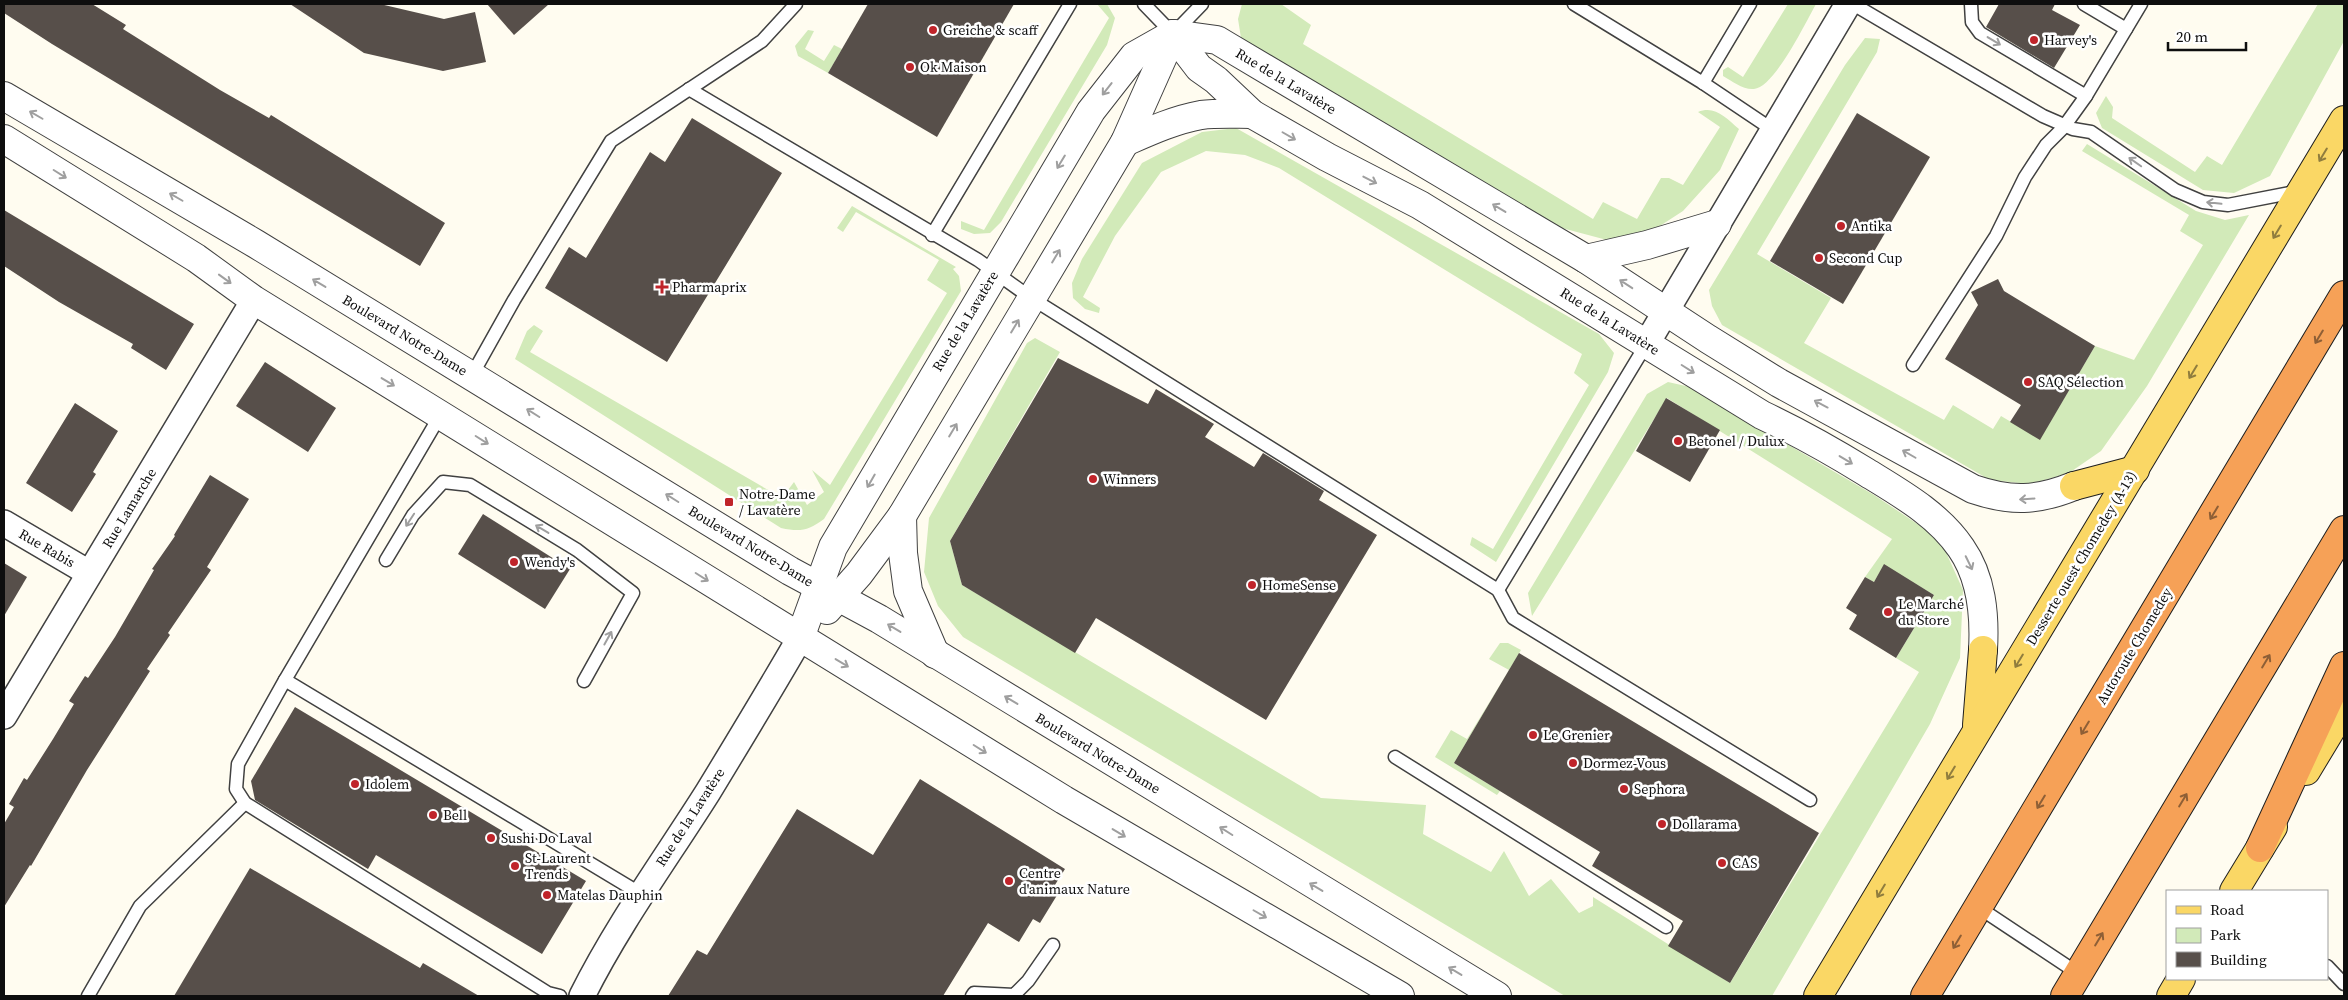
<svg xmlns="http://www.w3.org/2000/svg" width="2348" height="1000" viewBox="0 0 2348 1000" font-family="'Source Serif 4',serif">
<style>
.green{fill:#d2eab9}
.building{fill:#574f4a}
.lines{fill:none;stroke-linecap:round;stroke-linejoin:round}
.service-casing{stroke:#414141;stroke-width:15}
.minor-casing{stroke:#414141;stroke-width:28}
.tertiary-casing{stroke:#414141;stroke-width:30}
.primary-casing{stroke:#1f1f1f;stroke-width:30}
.motorway-casing{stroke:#1f1f1f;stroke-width:30}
.service{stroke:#fff;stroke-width:12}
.minor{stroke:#fff;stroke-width:25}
.tertiary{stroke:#fff;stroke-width:28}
.primary{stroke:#fad765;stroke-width:28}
.motorway{stroke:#f6a157;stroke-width:28}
.oneway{stroke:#9f9f9f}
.oneway2{stroke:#907d3e}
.oneway3{stroke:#8e5f36}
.poi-dot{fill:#c0242a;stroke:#fff;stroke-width:2}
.labels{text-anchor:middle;stroke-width:5;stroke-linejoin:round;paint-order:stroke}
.poi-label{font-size:14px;fill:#0e0e0e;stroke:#fff;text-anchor:start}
.street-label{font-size:14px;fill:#0e0e0e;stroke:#fff}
</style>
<rect width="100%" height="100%" fill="#fffcf0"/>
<g class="green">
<polygon points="1097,4 1107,4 1115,18 1107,45 1001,222 990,233 974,234 961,229 961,221 984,230 1109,18"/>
<path d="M1242 4H1281L1311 25 1303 44 1593 219 1603 202 1637 219 1661 178H1669L1683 185 1720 127 1698 112C1715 105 1726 118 1739 129L1720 170 1683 211 1649 233 1607 240 1558 227 1241 38 1238 19Z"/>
<path d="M1788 4H1816C1806 22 1774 88 1754 89 1743 90 1732 81 1723 76V70L1728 67 1743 77Z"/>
<polygon points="2318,4 2344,4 2344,41 2270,176 2234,193 2203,190 2102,128 2096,113 2106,96 2113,107 2112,118 2195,172 2207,156 2222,165"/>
<polygon points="808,30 814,31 805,49 824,61 834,45 842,49 828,73 798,56 795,46"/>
<polygon points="1865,38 1880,39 1877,52 1757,254 1831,298 1804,343 1944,420 1953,405 1993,429 2001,416 2040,439 2095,346 2134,360 2203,245 2180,231 2189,215 2082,151 2087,144 2196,211 2225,220 2249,215 2147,386 2101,451 2069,473 2030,484 1990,480 1722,325 1712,306 1709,290 1845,65"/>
<polygon points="1236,128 1599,334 1614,353 1608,372 1496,562 1470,545 1472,537 1493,549 1589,385 1574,373 1582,354 1279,168 1245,155 1206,151 1161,172 1115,236 1083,297 1100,308 1099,313 1085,309 1073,298 1072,283 1082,259 1142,163 1202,132"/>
<path d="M852 206 956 267 953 269 959 276 961 291 824 519C808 531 800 532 781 528L515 359 527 331 534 325 543 331 530 352 782 498 794 482 807 505 824 492 812 470 830 485 947 293 927 280 939 260 856 212 843 232 837 228Z"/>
<polygon points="1035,338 1060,352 950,541 962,585 1321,798 1426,805 1423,834 1491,872 1504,851 1529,896 1551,879 1579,913 1593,906 1593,897 1730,983 1919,672 1896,658 1934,595 1884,565 1874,582 1865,577 1892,539 1667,398 1532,616 1528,593 1647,394 1668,382 1690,387 1874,495 1940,539 1963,590 1960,658 1930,724 1772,996 1565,996 963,637 938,606 924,572 929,518 1027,343"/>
<polygon points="1500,643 1508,643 1521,650 1454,763 1500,791 1497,795 1435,757 1451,730 1467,739 1509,670 1489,659"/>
</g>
<g class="building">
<polygon points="4,4 92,4 126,25 123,29 220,90 269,118 271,115 445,223 420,266 52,44 4,13"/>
<polygon points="290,4 380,4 444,19 475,12 486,62 443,71 364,53"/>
<polygon points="487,4 549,4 514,35"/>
<polygon points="868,4 1014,4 937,137 828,73"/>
<polygon points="1999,4 2055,4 2052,10 2080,25 2054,68 1986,27"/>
<polygon points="1857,113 1930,157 1843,304 1770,261"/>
<polygon points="692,118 782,173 667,362 545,288 569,247 586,258 650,152 665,162"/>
<polygon points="4,210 194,324 166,370 131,348 133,344 59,302 4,266"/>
<polygon points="1998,279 2004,291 2095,346 2040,440 2010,422 2021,405 1945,359 1978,305 1971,292"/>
<polygon points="1058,358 1148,404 1156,389 1214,424 1205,437 1254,467 1263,453 1324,491 1319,500 1377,535 1266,720 1096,618 1075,653 962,585 950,541"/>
<polygon points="265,362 336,408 308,452 236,406"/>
<polygon points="1666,398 1720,430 1690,482 1636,451"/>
<polygon points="75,403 118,431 93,472 96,474 72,512 26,483"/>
<polygon points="210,475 249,499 207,567 211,570 168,633 170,635 147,669 150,671 87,770 31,866 30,865 4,907 4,824 14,807 9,804 24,778 27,780 53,739 74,704 69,701 85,676 88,678 115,637 154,570 152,569 175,536 174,535"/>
<polygon points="483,514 570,569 545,609 458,554"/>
<polygon points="4,563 27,577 4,616"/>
<polygon points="1884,564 1934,595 1896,658 1849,629 1857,615 1846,608 1865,577 1874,582"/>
<polygon points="1519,653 1819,833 1730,983 1668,946 1683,921 1592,866 1600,852 1454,763"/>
<polygon points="295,707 586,881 542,954 376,855 368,869 255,800 251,781"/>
<polygon points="920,779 1065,869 1053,888 1059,892 1040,923 1033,919 1019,942 988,923 943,996 668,996 697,950 707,955 797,809 873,855"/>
<polygon points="250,868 420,968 423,963 479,996 174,996"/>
</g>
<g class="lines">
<defs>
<g id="service">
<polyline points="1144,4 1173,34 1202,4"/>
<polyline points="1574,4 1703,83 1773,130"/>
<polyline points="1853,4 2043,116 2073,129 2091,132 2175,190 2203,202 2228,205 2300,191"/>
<polyline points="1971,4 1972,22 1980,33 2086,96"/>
<polyline points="2084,4 2126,29"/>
<polyline points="1703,83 1750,4"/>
<polyline points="689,89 978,260 1031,298 1498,590 1513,618 1810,800"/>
<polyline points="932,235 1070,4"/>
<polyline points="1913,365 1996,236 2025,177 2046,145 2063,128 2086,96 2141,4"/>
<polyline points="472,375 514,300 611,141 762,41 796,4"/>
<polyline points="441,414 285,680 641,894"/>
<polyline points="386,560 413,515 443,482 470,485 577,550 633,593 584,681"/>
<polyline points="1498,590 1647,343"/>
<polyline points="285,680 238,764 236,789 245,803 548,993 560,996"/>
<polyline points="1395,757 1666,927"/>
<polyline points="1978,907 2079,974"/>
<polyline points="2327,966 2344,984"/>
<polyline points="88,996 140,906 245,803"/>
<polyline points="972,996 974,993 1014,995 1028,981 1053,945"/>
</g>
<g id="minor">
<polyline points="1647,343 1848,4"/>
<polyline points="4,523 89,573"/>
<polyline points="4,716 254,300"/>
<path d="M582 996C618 924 665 860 708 792 739 741 770 690 800 638"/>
</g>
<g id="tertiary">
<path d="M1173 34 1199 68 1216 80 1252 114 1327 157 1420 205 1762 415C1798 432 1832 451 1866 472 1900 493 1938 514 1961 548 1982 578 1985 615 1983 650"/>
<polyline points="4,96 256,244 790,571 879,619 1497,996"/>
<polyline points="4,139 196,258 254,300 1064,800 1400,996"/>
<path d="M1125 142C1150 131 1174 120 1201 115 1218 113 1235 114 1252 114"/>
<polyline points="1586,259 1647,245 1717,224"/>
<polyline points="902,516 903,553 908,591 935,654"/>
<polyline points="827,610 859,574 902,516 1125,142 1173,34"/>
<path d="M800 638 833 547 1091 111 1134 56 1173 34 1217 40 1227 46 1586 259 1708 339 1779 383 1973 489C2011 502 2037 501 2074 486"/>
</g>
<g id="primary">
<polyline points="2074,486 2135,470"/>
<polyline points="1977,725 1983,650"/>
<polyline points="2306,771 2344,708"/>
<polyline points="2234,891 2273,827"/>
<polyline points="1818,996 2344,120"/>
<polyline points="2171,996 2181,979"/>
</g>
<g id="motorway">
<polyline points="2260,848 2344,666"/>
<polyline points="1925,996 2344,295"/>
<polyline points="2065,996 2344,530"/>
</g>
</defs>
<use href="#service" class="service-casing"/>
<use href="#minor" class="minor-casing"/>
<use href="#tertiary" class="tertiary-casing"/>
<use href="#primary" class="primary-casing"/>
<use href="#motorway" class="motorway-casing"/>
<use href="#service" class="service"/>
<use href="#minor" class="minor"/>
<use href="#tertiary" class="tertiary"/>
<use href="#primary" class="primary"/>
<use href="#motorway" class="motorway"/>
</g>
<defs><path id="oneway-shaft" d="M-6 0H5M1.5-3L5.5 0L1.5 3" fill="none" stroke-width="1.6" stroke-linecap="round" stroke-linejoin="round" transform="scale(1.25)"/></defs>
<g class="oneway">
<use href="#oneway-shaft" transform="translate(1994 41) rotate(31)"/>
<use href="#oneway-shaft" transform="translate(1107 89) rotate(128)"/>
<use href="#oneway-shaft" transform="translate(36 115) rotate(-150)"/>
<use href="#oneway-shaft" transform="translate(1289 136) rotate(30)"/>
<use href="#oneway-shaft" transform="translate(1061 162) rotate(121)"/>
<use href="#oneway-shaft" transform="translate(2135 162) rotate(-145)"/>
<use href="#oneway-shaft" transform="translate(60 174) rotate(32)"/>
<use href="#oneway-shaft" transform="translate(1370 180) rotate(27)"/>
<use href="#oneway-shaft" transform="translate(176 197) rotate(-150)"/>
<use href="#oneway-shaft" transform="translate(2214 203) rotate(-174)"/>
<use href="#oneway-shaft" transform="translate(1499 208) rotate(-149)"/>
<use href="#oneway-shaft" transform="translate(1056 256) rotate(-59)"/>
<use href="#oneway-shaft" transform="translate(225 279) rotate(36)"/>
<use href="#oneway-shaft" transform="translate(319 283) rotate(-149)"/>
<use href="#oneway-shaft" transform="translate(1626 284) rotate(-147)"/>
<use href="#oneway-shaft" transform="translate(1015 326) rotate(-59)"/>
<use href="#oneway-shaft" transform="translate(1688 369) rotate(32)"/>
<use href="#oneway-shaft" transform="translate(388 382) rotate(31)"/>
<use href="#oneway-shaft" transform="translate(1821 404) rotate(-152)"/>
<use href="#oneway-shaft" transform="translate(533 413) rotate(-148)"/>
<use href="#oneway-shaft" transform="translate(953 430) rotate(-59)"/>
<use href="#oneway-shaft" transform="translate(482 440) rotate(32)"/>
<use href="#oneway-shaft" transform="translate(1909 454) rotate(-150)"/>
<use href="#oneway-shaft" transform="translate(1846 460) rotate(31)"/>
<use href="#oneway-shaft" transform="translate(871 481) rotate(120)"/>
<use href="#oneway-shaft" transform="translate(672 498) rotate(-148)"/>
<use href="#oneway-shaft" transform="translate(2027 499) rotate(176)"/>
<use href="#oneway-shaft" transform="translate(410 520) rotate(123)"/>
<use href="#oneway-shaft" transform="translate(542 529) rotate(-149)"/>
<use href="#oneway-shaft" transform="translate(1969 563) rotate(64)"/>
<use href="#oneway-shaft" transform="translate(702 577) rotate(32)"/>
<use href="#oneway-shaft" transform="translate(894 628) rotate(-149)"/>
<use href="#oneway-shaft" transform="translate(608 638) rotate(-61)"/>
<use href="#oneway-shaft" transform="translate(842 663) rotate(31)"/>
<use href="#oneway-shaft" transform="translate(1011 700) rotate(-149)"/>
<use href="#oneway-shaft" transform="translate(980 749) rotate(32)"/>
<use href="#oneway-shaft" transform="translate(1226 831) rotate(-148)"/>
<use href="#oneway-shaft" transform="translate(1119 833) rotate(31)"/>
<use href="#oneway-shaft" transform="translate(1316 887) rotate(-149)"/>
<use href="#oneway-shaft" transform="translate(1260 914) rotate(30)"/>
<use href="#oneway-shaft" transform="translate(1455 971) rotate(-149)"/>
</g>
<g class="oneway2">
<use href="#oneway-shaft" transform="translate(2323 155) rotate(121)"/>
<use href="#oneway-shaft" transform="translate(2277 232) rotate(121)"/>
<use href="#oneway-shaft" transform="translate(2193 372) rotate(121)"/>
<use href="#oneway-shaft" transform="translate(2019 661) rotate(121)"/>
<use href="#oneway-shaft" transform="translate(1951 773) rotate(121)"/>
<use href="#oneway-shaft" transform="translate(1881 891) rotate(121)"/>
</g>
<g class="oneway3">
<use href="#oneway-shaft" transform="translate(2319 337) rotate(121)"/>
<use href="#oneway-shaft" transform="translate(2214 513) rotate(121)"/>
<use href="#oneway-shaft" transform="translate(2266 661) rotate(-59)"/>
<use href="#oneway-shaft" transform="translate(2085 728) rotate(121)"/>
<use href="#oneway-shaft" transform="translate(2183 800) rotate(-59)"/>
<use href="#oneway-shaft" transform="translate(2041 802) rotate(121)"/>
<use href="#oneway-shaft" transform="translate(2099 939) rotate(-59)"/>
<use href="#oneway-shaft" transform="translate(1957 942) rotate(121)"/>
</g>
<g class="poi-dot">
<circle cx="933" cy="30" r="5"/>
<circle cx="2034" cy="40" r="5"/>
<circle cx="910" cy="67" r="5"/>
<circle cx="1841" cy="226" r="5"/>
<circle cx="1819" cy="258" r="5"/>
<path d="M659.5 279.5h5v5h5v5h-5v5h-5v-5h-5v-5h5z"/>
<circle cx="2028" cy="382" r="5"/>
<circle cx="1678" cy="441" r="5"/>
<circle cx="1093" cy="479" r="5"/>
<rect x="724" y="497" width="10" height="10" rx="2.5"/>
<circle cx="514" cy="562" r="5"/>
<circle cx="1252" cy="585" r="5"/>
<circle cx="1888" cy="612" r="5"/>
<circle cx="1533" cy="735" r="5"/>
<circle cx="1573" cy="763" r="5"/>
<circle cx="355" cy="784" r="5"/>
<circle cx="1624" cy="789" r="5"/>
<circle cx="433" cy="815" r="5"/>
<circle cx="1662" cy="824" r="5"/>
<circle cx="491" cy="838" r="5"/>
<circle cx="1722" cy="863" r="5"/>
<circle cx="515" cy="866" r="5"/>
<circle cx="1009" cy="881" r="5"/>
<circle cx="547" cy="895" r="5"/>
</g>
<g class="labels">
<g class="poi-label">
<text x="943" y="35">Greiche &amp; scaff</text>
<text x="2044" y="45">Harvey's</text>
<text x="920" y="72">Ok Maison</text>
<text x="1851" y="231">Antika</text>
<text x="1829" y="263">Second Cup</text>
<text x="672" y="292">Pharmaprix</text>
<text x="2038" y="387">SAQ Sélection</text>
<text x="1688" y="446">Betonel / Dulux</text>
<text x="1103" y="484">Winners</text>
<text x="739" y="499">Notre-Dame<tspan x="739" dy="16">/ Lavatère</tspan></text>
<text x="524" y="567">Wendy's</text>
<text x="1262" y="590">HomeSense</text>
<text x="1898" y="609">Le Marché<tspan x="1898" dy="16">du Store</tspan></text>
<text x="1543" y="740">Le Grenier</text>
<text x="1583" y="768">Dormez-Vous</text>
<text x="365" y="789">Idolem</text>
<text x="1634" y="794">Sephora</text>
<text x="443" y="820">Bell</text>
<text x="1672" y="829">Dollarama</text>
<text x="501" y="843">Sushi Do Laval</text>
<text x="525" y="863">St-Laurent<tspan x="525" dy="16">Trends</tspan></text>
<text x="1732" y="868">CAS</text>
<text x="1019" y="878">Centre<tspan x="1019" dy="16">d'animaux Nature</tspan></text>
<text x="557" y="900">Matelas Dauphin</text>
</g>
<g class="street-label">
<text transform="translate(1286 81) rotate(31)" y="5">Rue de la Lavatère</text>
<text transform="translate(965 321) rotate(-59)" y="5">Rue de la Lavatère</text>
<text transform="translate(1610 321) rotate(32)" y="5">Rue de la Lavatère</text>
<text transform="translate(405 335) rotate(31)" y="5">Boulevard Notre-Dame</text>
<text transform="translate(129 508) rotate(-59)" y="5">Rue Lamarche</text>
<text transform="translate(751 546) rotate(31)" y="5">Boulevard Notre-Dame</text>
<text transform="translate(47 548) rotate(30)" y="5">Rue Rabis</text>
<text transform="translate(2081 558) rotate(-59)" y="5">Desserte ouest Chomedey (A-13)</text>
<text transform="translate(2134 646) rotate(-59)" y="5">Autoroute Chomedey</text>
<text transform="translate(1098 753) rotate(31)" y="5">Boulevard Notre-Dame</text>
<text transform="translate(690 817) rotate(-57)" y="5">Rue de la Lavatère</text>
</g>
</g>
<rect width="2348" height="1000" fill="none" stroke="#0e0e0e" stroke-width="10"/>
<rect x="2166" y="890" width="162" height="90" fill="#ffffff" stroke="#9f9f9f"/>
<rect x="2176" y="906" width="25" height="8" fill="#fad765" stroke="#9f9f9f"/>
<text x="2210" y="915" font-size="15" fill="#0e0e0e">Road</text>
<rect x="2176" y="928" width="25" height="15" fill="#d2eab9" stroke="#9f9f9f"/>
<text x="2210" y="940" font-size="15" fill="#0e0e0e">Park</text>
<rect x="2176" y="952" width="25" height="15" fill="#574f4a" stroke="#9f9f9f"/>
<text x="2210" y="965" font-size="15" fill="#0e0e0e">Building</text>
<path d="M2168 42v8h78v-8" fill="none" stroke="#0e0e0e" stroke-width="2.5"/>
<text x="2176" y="42" font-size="15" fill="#0e0e0e" stroke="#ffffff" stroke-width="4" paint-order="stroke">20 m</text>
</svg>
